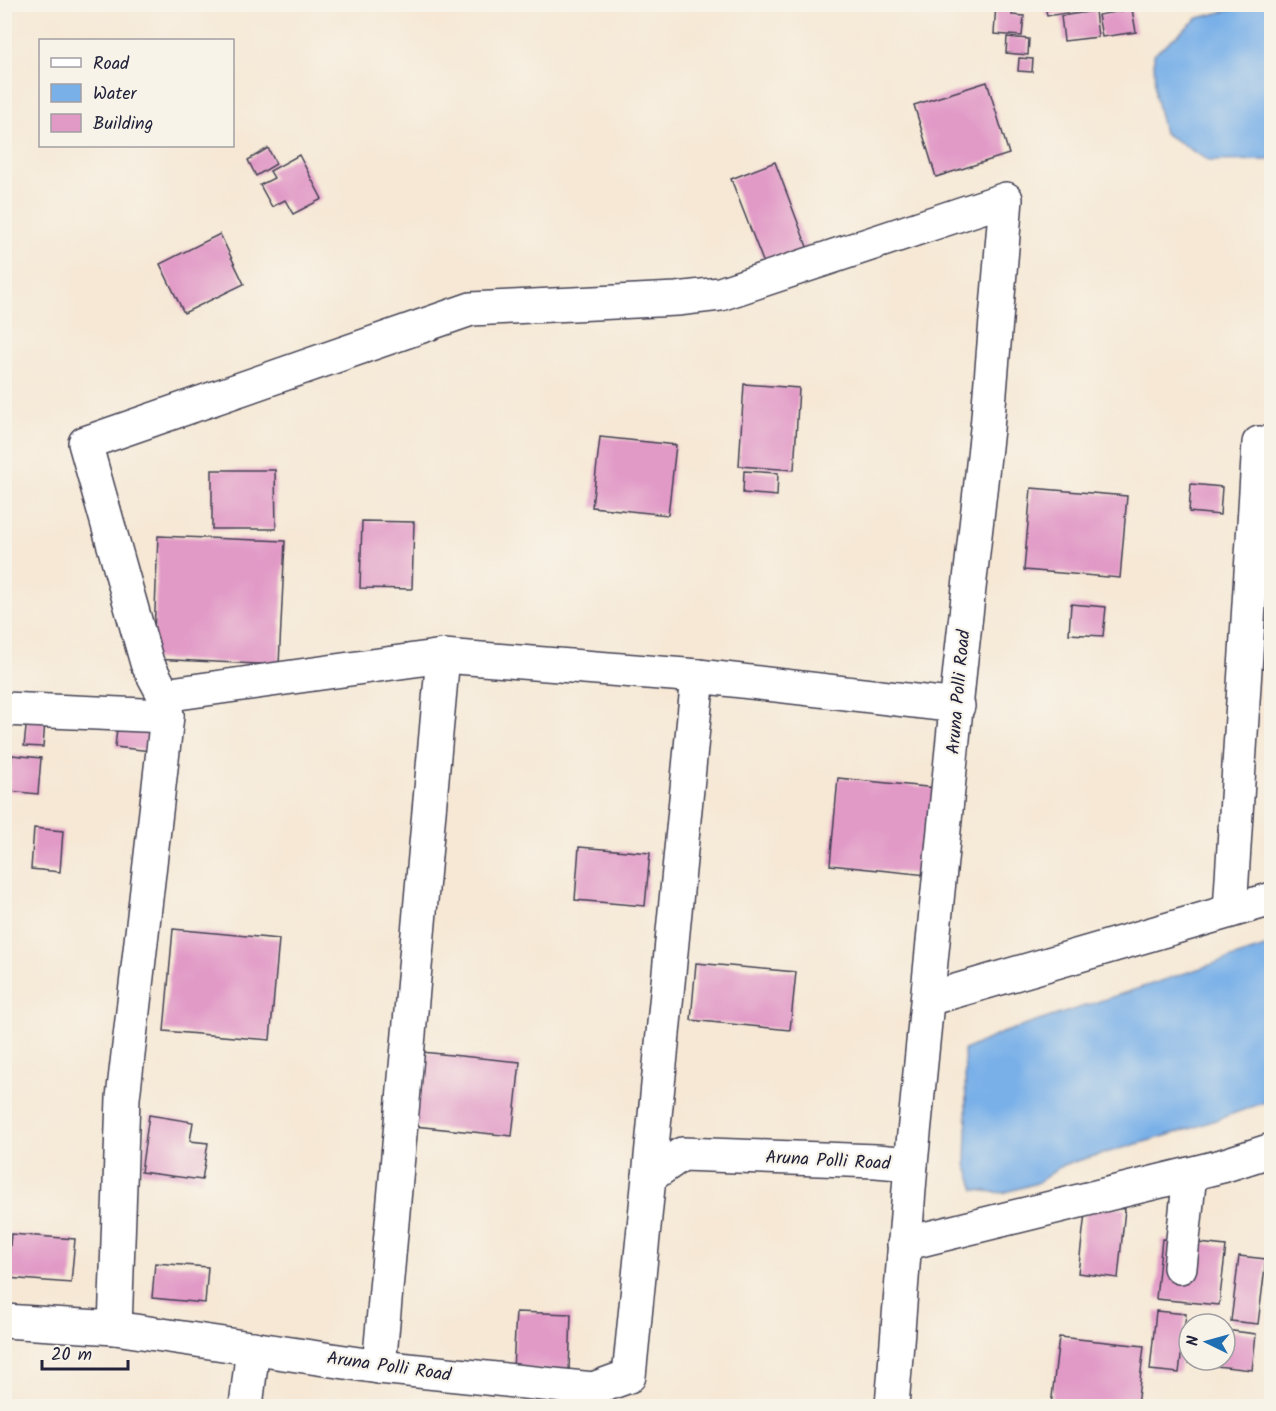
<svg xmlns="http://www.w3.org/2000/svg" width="1276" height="1411" viewBox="0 0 1276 1411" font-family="Kalam,sans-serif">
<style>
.water{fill:#79b0e8;stroke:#4e6992;stroke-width:1.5}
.building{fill:#e199c6}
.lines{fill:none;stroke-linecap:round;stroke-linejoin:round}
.street-casing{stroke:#424052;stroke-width:36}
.street{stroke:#fff;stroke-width:33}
.labels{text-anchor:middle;stroke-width:4.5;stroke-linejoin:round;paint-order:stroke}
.street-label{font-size:18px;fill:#22223b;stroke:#f7f3e8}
</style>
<rect width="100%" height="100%" fill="#f7f3e8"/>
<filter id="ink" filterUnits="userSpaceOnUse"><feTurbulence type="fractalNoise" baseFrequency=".0167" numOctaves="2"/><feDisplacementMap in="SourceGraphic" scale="12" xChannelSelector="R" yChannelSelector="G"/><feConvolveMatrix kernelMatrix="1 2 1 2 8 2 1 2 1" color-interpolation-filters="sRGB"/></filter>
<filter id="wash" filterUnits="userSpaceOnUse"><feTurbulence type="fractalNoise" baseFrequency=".008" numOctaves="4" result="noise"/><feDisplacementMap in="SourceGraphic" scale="24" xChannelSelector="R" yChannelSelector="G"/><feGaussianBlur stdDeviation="1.35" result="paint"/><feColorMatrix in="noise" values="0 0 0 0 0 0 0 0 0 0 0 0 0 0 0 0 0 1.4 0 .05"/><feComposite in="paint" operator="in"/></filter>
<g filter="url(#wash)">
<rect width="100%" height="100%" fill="#f6e8d5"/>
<g class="water">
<polygon points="1250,5 1271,5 1271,160 1209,161 1164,133 1155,95 1154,54 1198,18"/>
<polygon points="1271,945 1271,1100 1193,1128 1063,1165 1037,1183 1003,1193 975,1190 966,1164 967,1131 964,1050 1002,1033"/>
</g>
<g id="blocks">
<g class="building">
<polygon points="996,4 1012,4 1012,15 1024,16 1022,36 994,34"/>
<polygon points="1045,4 1090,4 1091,9 1047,16"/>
<polygon points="1132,9 1136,32 1102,37 1098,15"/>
<polygon points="1095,11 1098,37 1064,41 1061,16"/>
<polygon points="1007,37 1029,39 1028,55 1006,53"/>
<polygon points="1019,58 1033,59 1032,72 1018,71"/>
<polygon points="987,82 1009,154 936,177 914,105"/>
<polygon points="268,148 276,164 256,176 248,160"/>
<polygon points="299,155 322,199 293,214 285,200 272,207 260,185 274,178 270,171"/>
<polygon points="775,162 809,252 766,269 731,179"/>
<polygon points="220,234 244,284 184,313 160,264"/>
<polygon points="744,384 799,388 794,470 739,466"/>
<polygon points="600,437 676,445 668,515 592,507"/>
<polygon points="212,470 275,470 276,529 212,529"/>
<polygon points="744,471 778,473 777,496 743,493"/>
<polygon points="1191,484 1222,487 1220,515 1189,512"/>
<polygon points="1031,488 1127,496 1120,578 1024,570"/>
<polygon points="362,521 414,522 412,589 360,588"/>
<polygon points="158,536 285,541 279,665 153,659"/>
<polygon points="1071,604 1106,607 1103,636 1069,634"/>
<polygon points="27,719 45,721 43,747 24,746"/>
<polygon points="118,720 153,723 151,751 115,747"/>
<polygon points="12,755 41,758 38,794 9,791"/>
<polygon points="838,778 936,788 927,875 830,865"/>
<polygon points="34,828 63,831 60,872 31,869"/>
<polygon points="579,847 650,853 645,906 575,900"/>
<polygon points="173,929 279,939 270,1040 164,1031"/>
<polygon points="696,963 796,972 790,1030 691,1020"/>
<polygon points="422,1052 520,1062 512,1136 414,1126"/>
<polygon points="149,1115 193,1122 190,1141 208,1143 202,1180 141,1172"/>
<polygon points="1086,1205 1125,1209 1118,1278 1078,1273"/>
<polygon points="11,1234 75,1239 71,1283 7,1278"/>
<polygon points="1162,1239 1226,1246 1219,1305 1156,1299"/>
<polygon points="1239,1256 1266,1259 1258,1324 1231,1321"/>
<polygon points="155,1263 208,1267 205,1303 152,1298"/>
<polygon points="1156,1311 1186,1314 1179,1373 1150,1370"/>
<polygon points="516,1312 571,1314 569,1371 513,1369"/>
<polygon points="1225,1330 1256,1334 1252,1370 1189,1363 1189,1360 1225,1360"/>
<polygon points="1059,1337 1144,1346 1137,1406 1051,1406"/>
</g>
</g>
</g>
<g filter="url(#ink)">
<use href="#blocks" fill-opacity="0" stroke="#424052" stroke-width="1.5"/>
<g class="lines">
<defs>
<g id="street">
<polyline points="4,709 167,716"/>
<polyline points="1230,911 1259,443 1272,444"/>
<polyline points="928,999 1272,899"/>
<polyline points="649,1177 698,676"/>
<polyline points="904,1244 1222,1166 1272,1150"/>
<polyline points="1180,1267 1190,1174"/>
<polyline points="4,1321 115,1328 379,1367 593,1389 629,1376 649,1177 682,1154 876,1161 911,1164 960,668 987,429 1006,199 720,294 677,299 471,309 85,443 147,663 164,695"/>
<polyline points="115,1328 123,1098 167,716 164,695 443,656 698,676 958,706"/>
<polyline points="379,1367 443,656"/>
<polyline points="246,1406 253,1348"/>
<polyline points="892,1406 911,1164"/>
</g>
</defs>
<use href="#street" class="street-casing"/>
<use href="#street" class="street"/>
</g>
</g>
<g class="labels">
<g class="street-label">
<text transform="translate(958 692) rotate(-85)" y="6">Aruna Polli Road</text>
<text transform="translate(828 1160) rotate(3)" y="6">Aruna Polli Road</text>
<text transform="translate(389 1366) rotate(8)" y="6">Aruna Polli Road</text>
</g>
</g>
<rect width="1276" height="1411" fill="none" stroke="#f7f3e8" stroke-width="24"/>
<rect x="39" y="39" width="195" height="108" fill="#f7f3e8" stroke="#a29fa3" stroke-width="1.5"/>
<rect x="51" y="58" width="30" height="9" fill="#ffffff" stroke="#a29fa3" stroke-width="1.5"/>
<text x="93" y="69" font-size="18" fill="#22223b">Road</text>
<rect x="51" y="84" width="30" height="18" fill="#79b0e8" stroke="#a29fa3" stroke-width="1.5"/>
<text x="93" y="99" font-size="18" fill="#22223b">Water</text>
<rect x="51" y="114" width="30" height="18" fill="#e199c6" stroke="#a29fa3" stroke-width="1.5"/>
<text x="93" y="129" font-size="18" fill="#22223b">Building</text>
<g transform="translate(1207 1342) rotate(275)"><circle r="28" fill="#f7f3e8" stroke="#a29fa3" stroke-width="1.5"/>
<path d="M0-4.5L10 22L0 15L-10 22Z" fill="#1f6fb2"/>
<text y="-9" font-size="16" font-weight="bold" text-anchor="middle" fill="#22223b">N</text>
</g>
<path d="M42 1360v9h86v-9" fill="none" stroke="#22223b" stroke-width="3"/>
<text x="51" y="1360" font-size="18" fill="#22223b" stroke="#f7f3e8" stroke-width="4.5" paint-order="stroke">20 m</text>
</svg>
